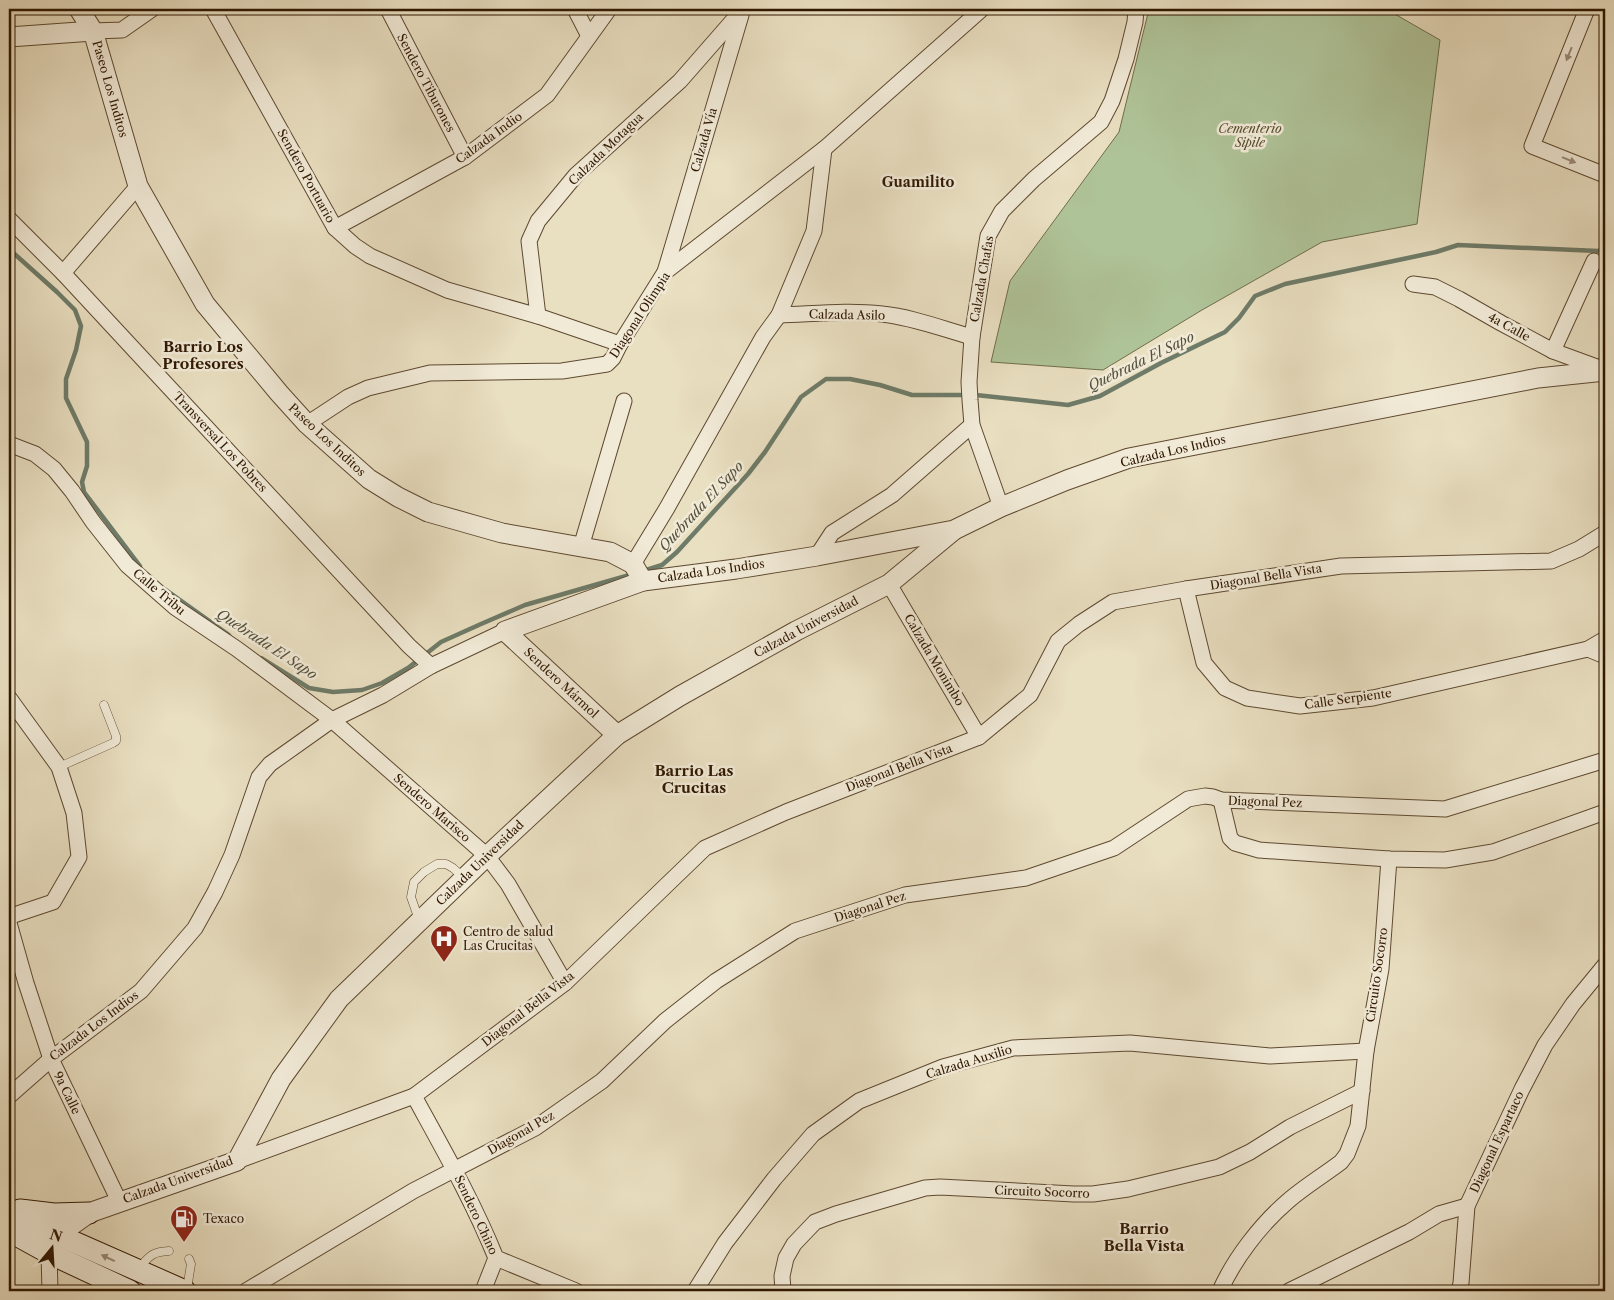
<svg xmlns="http://www.w3.org/2000/svg" width="1614" height="1300" viewBox="0 0 1614 1300" font-family="'Libre Caslon Text',serif">
<style>
.green{fill:#afc398;stroke:#6f6d4c}
.lines{fill:none;stroke-linecap:round;stroke-linejoin:round}
.stream{stroke:#6e7b68;stroke-width:4.5}
.service-casing{stroke:#5e4930;stroke-width:9}
.minor-casing{stroke:#5e4930;stroke-width:17}
.tertiary-casing{stroke:#5e4930;stroke-width:21}
.secondary-casing{stroke:#2f1700;stroke-width:23}
.service{stroke:#f1ead7;stroke-width:8}
.minor{stroke:#f1ead7;stroke-width:15}
.tertiary{stroke:#f1ead7;stroke-width:19}
.secondary{stroke:#f1ead7;stroke-width:21}
.oneway{fill:#9a8b76}
.labels{text-anchor:middle;stroke-width:5;stroke-linejoin:round;paint-order:stroke}
.street-label{font-size:12px;fill:#2f1700;stroke:#f1ead7}
.park-label{font-size:12px;font-style:italic;fill:#554b2e;stroke:#f1ead7}
.poi-label{font-size:12px;fill:#2f1700;stroke:#f1ead7;text-anchor:start}
.neighbourhood-label{font-size:14px;font-weight:bold;fill:#2f1700;stroke:#f1ead7}
.water-label{font-size:14px;font-style:italic;fill:#54513d;stroke:#f1ead7}
.quarter-label{font-size:15px;font-weight:bold;fill:#2f1700;stroke:#f1ead7}
</style>
<rect width="100%" height="100%" fill="#e9dfc1"/>
<filter id="stains"><feTurbulence type="fractalNoise" baseFrequency=".004" numOctaves="4"/><feColorMatrix values="0 0 0 0 .2 0 0 0 0 .09 0 0 0 0 .02 0 0 0 .5 -.17"/></filter>
<radialGradient id="worn" r=".72"><stop offset=".6" stop-color="#630" stop-opacity="0"/><stop offset="1" stop-color="#630" stop-opacity=".3"/></radialGradient>
<polygon class="green" points="1149,9 1386,9 1440,40 1417,224 1322,242 1202,310 1103,370 991,362 1010,281 1119,132"/>
<g class="lines">
<g class="stream">
<polyline points="9,249 57,292 75,310 81,326 76,350 66,379 66,398 87,442 87,466 82,482 84,492 140,566"/>
<polyline points="643,571 662,565 677,552 748,474 765,452 801,397 826,379 850,379 880,385 912,395 976,395 1068,405 1100,396 1161,363 1225,332 1239,318 1255,296 1285,284 1436,252 1458,245 1598,251 1605,249"/>
<polyline points="166,590 229,635"/>
<polyline points="261,658 309,688 333,692 362,690 382,683 408,668 441,642 481,624 525,605 633,574"/>
</g>
<defs>
<g id="service">
<polyline points="59,767 113,743 116,741 116,736 104,705"/>
<polyline points="419,920 411,897 414,882 424,872 437,864 446,864 453,868 464,878"/>
<path d="M138 1269C150 1256 151 1252 169 1251"/>
<polyline points="187,1289 191,1264 189,1259"/>
</g>
<g id="minor">
<polyline points="213,9 335,228 355,246 370,256 447,290 538,316 620,344"/>
<polyline points="388,9 465,157"/>
<polyline points="575,9 589,36"/>
<polyline points="1587,9 1532,146 1605,175"/>
<polyline points="93,31 122,30 152,9"/>
<polyline points="9,219 63,273 409,646 431,666"/>
<polyline points="335,228 465,157 547,95 609,9"/>
<polyline points="665,272 741,15"/>
<polyline points="63,273 138,186"/>
<polyline points="1413,284 1435,287 1459,299 1501,323 1553,351 1605,370"/>
<path d="M779 315C813 314 848 310 882 314 912 317 943 329 972 337"/>
<polyline points="538,316 529,241 538,221 576,175 680,81 743,9"/>
<polyline points="1553,351 1594,261"/>
<polyline points="307,424 348,397 368,388 430,373 562,371 607,364 613,358 620,344 665,272 824,149 982,9"/>
<polyline points="9,444 35,454 54,469 72,491 93,522 127,565 176,608 237,649 332,720 487,856 508,884 565,983"/>
<polyline points="1001,507 972,425 970,400 969,382 972,337 988,236 1002,211 1034,179 1101,122 1112,101 1126,59 1135,22 1136,9"/>
<polyline points="581,547 624,401"/>
<polyline points="817,556 832,533 892,495 972,425"/>
<polyline points="633,564 667,508 763,337 779,315 814,231 824,149"/>
<polyline points="889,584 979,737"/>
<polyline points="1186,589 1204,663 1225,688 1247,698 1300,706 1373,698 1588,649 1605,639"/>
<polyline points="1588,649 1605,656"/>
<polyline points="9,698 59,767 74,813 79,857 53,902 14,915 9,914"/>
<polyline points="1221,800 1230,838 1235,843 1259,850 1389,859 1445,860 1493,852 1605,812"/>
<polyline points="9,923 26,983 51,1059 119,1201"/>
<polyline points="9,1096 51,1059 141,991 195,928 215,892 232,855 259,777 270,764 332,720 383,695 431,666 505,631"/>
<path d="M414 1096C443 1149 473 1201 496 1258L576 1291"/>
<polyline points="237,1161 414,1096 565,983 705,848 786,812 979,737 1030,695 1058,641 1079,624 1113,602 1186,589 1341,566 1551,561 1579,549 1605,533"/>
<polyline points="50,1291 49,1253 53,1245"/>
<polyline points="246,1291 413,1191 535,1128 602,1081 665,1021 716,981 795,931 905,895 1026,878 1114,848 1188,799 1205,796 1213,797 1221,800 1445,809 1605,760"/>
<polyline points="483,1291 496,1258"/>
<polyline points="695,1291 725,1243 774,1179 813,1134 859,1101 943,1067 1013,1048 1130,1043 1270,1056 1366,1051"/>
<polyline points="783,1291 782,1276 786,1258 794,1244 815,1222 836,1214 925,1188 940,1187 1074,1194 1093,1194 1128,1189 1219,1167 1250,1152 1290,1127 1362,1091"/>
<path d="M1220 1291C1234 1259 1261 1224 1288 1201 1304 1187 1324 1175 1341 1162L1347 1154 1358 1126 1366 1051 1381 969 1389 859"/>
<polyline points="1289,1291 1409,1232 1439,1214 1467,1206"/>
<polyline points="1459,1291 1461,1283 1467,1206 1522,1089 1545,1045 1573,1004 1605,965"/>
</g>
<g id="tertiary">
<polyline points="79,9 93,31 138,186 205,304 279,393 307,424 369,479 398,497 428,512 502,533 610,552 633,564 643,581"/>
<polyline points="9,37 93,31"/>
<polyline points="617,735 505,631 643,581 736,569 817,556 954,530 1001,507 1067,480 1129,458 1538,378 1605,371"/>
<polyline points="58,1235 89,1213 237,1161 281,1079 339,999 487,856 617,735 680,696 796,631 889,584 953,531"/>
</g>
<g id="secondary">
<polyline points="9,1210 58,1235 185,1291"/>
<polyline points="20,1210 54,1214 89,1213"/>
<polyline points="9,1231 49,1253 130,1291"/>
</g>
</defs>
<use href="#service" class="service-casing"/>
<use href="#minor" class="minor-casing"/>
<use href="#tertiary" class="tertiary-casing"/>
<use href="#secondary" class="secondary-casing"/>
<use href="#service" class="service"/>
<use href="#minor" class="minor"/>
<use href="#tertiary" class="tertiary"/>
<use href="#secondary" class="secondary"/>
</g>
<defs><path id="oneway-solid" d="M-6-.8H1V-3.2L6.5 0L1 3.2V.8H-6Z" transform="scale(1.25)"/></defs>
<g class="oneway">
<use href="#oneway-solid" transform="translate(1569 54) rotate(112)"/>
<use href="#oneway-solid" transform="translate(1569 160) rotate(22)"/>
<use href="#oneway-solid" transform="translate(108 1258) rotate(-155)"/>
</g>
<defs>
<symbol id="hospital-pin" viewBox="-11 -11 22 30"><path d="M0 17L-7.5 6A9.5 9.5 0 1 1 7.5 6Z" fill="#8f2418" stroke="#f1ead7"/><path d="M-5-5h3v3.5h4V-5h3V5h-3V1.5h-4V5h-3Z" fill="#fff"/></symbol>
<symbol id="fuel-pin" viewBox="-11 -11 22 30"><path d="M0 17L-7.5 6A9.5 9.5 0 1 1 7.5 6Z" fill="#8f2418" stroke="#f1ead7"/><path d="M-5.5-6h7V0h2V4h1.3V-2.5L3-4.5l.8-.8L6-3V5H2.5V1h-1V6h-7ZM-4.2-4.7v3.2H.2V-4.7Z" fill="#fff"/></symbol>
</defs>
<g fill-rule="evenodd">
<use href="#hospital-pin" x="428" y="923" width="32" height="43"/>
<use href="#fuel-pin" x="168" y="1203" width="32" height="43"/>
</g>
<g class="labels">
<g class="street-label">
<text transform="translate(426 83) rotate(62)" y="4">Sendero Tiburones</text>
<text transform="translate(110 89) rotate(74)" y="4">Paseo Los Inditos</text>
<text transform="translate(489 138) rotate(-36)" y="4">Calzada Indio</text>
<text transform="translate(704 140) rotate(-74)" y="4">Calzada Vía</text>
<text transform="translate(606 149) rotate(-44)" y="4">Calzada Motagua</text>
<text transform="translate(306 176) rotate(61)" y="4">Sendero Portuario</text>
<text transform="translate(982 279) rotate(-80)" y="4">Calzada Chafas</text>
<text transform="translate(640 315) rotate(-57)" y="4">Diagonal Olimpia</text>
<text transform="translate(847 315) rotate(1)" y="4">Calzada Asilo</text>
<text transform="translate(1509 327) rotate(29)" y="4">4a Calle</text>
<text transform="translate(327 440) rotate(43)" y="4">Paseo Los Inditos</text>
<text transform="translate(220 442) rotate(47)" y="4">Transversal Los Pobres</text>
<text transform="translate(1173 451) rotate(-13)" y="4">Calzada Los Indios</text>
<text transform="translate(711 571) rotate(-8)" y="4">Calzada Los Indios</text>
<text transform="translate(1266 577) rotate(-9)" y="4">Diagonal Bella Vista</text>
<text transform="translate(159 592) rotate(40)" y="4">Calle Tribu</text>
<text transform="translate(806 627) rotate(-28)" y="4">Calzada Universidad</text>
<text transform="translate(934 660) rotate(59)" y="4">Calzada Monimbo</text>
<text transform="translate(561 683) rotate(43)" y="4">Sendero Mármol</text>
<text transform="translate(1348 699) rotate(-8)" y="4">Calle Serpiente</text>
<text transform="translate(899 768) rotate(-21)" y="4">Diagonal Bella Vista</text>
<text transform="translate(1265 802) rotate(2)" y="4">Diagonal Pez</text>
<text transform="translate(432 808) rotate(41)" y="4">Sendero Marisco</text>
<text transform="translate(480 863) rotate(-44)" y="4">Calzada Universidad</text>
<text transform="translate(870 907) rotate(-18)" y="4">Diagonal Pez</text>
<text transform="translate(1377 975) rotate(-82)" y="4">Circuito Socorro</text>
<text transform="translate(528 1009) rotate(-38)" y="4">Diagonal Bella Vista</text>
<text transform="translate(94 1026) rotate(-37)" y="4">Calzada Los Indios</text>
<text transform="translate(969 1062) rotate(-17)" y="4">Calzada Auxilio</text>
<text transform="translate(67 1093) rotate(64)" y="4">9a Calle</text>
<text transform="translate(521 1133) rotate(-30)" y="4">Diagonal Pez</text>
<text transform="translate(1497 1142) rotate(-65)" y="4">Diagonal Espartaco</text>
<text transform="translate(178 1180) rotate(-20)" y="4">Calzada Universidad</text>
<text transform="translate(1042 1192) rotate(2)" y="4">Circuito Socorro</text>
<text transform="translate(476 1215) rotate(65)" y="4">Sendero Chino</text>
</g>
<g class="park-label">
<text x="1250" y="133">Cementerio<tspan x="1250" dy="14">Sipile</tspan></text>
</g>
<g class="poi-label">
<text x="463" y="936">Centro de salud<tspan x="463" dy="14">Las Crucitas</tspan></text>
<text x="203" y="1223">Texaco</text>
</g>
<g class="neighbourhood-label">
<text x="918" y="187">Guamilito</text>
</g>
<g class="water-label">
<text transform="translate(1141 361) rotate(-26)" y="5">Quebrada El Sapo</text>
<text transform="translate(701 506) rotate(-47)" y="5">Quebrada El Sapo</text>
<text transform="translate(267 644) rotate(33)" y="5">Quebrada El Sapo</text>
</g>
<g class="quarter-label">
<text x="203" y="352">Barrio Los<tspan x="203" dy="17">Profesores</tspan></text>
<text x="694" y="776">Barrio Las<tspan x="694" dy="17">Crucitas</tspan></text>
<text x="1144" y="1234">Barrio<tspan x="1144" dy="17">Bella Vista</tspan></text>
</g>
</g>
<rect width="1614" height="1300" fill="none" stroke="#e9dfc1" stroke-width="30"/>
<rect x="10" y="10" width="1594" height="1280" fill="none" stroke="#2f1700" stroke-width="2.5"/>
<rect x="15" y="15" width="1584" height="1270" fill="none" stroke="#2f1700"/>
<g transform="translate(52 1248) rotate(18)" stroke="#f1ead7" stroke-width="4" paint-order="stroke">
<path d="M0-4L9 19L0 12L-9 19Z" fill="#2f1700"/>
<text y="-8" font-size="14" font-weight="bold" text-anchor="middle" fill="#2f1700">N</text>
</g>
<rect width="100%" height="100%" filter="url(#stains)"/>
<rect width="100%" height="100%" fill="url(#worn)"/>
</svg>
